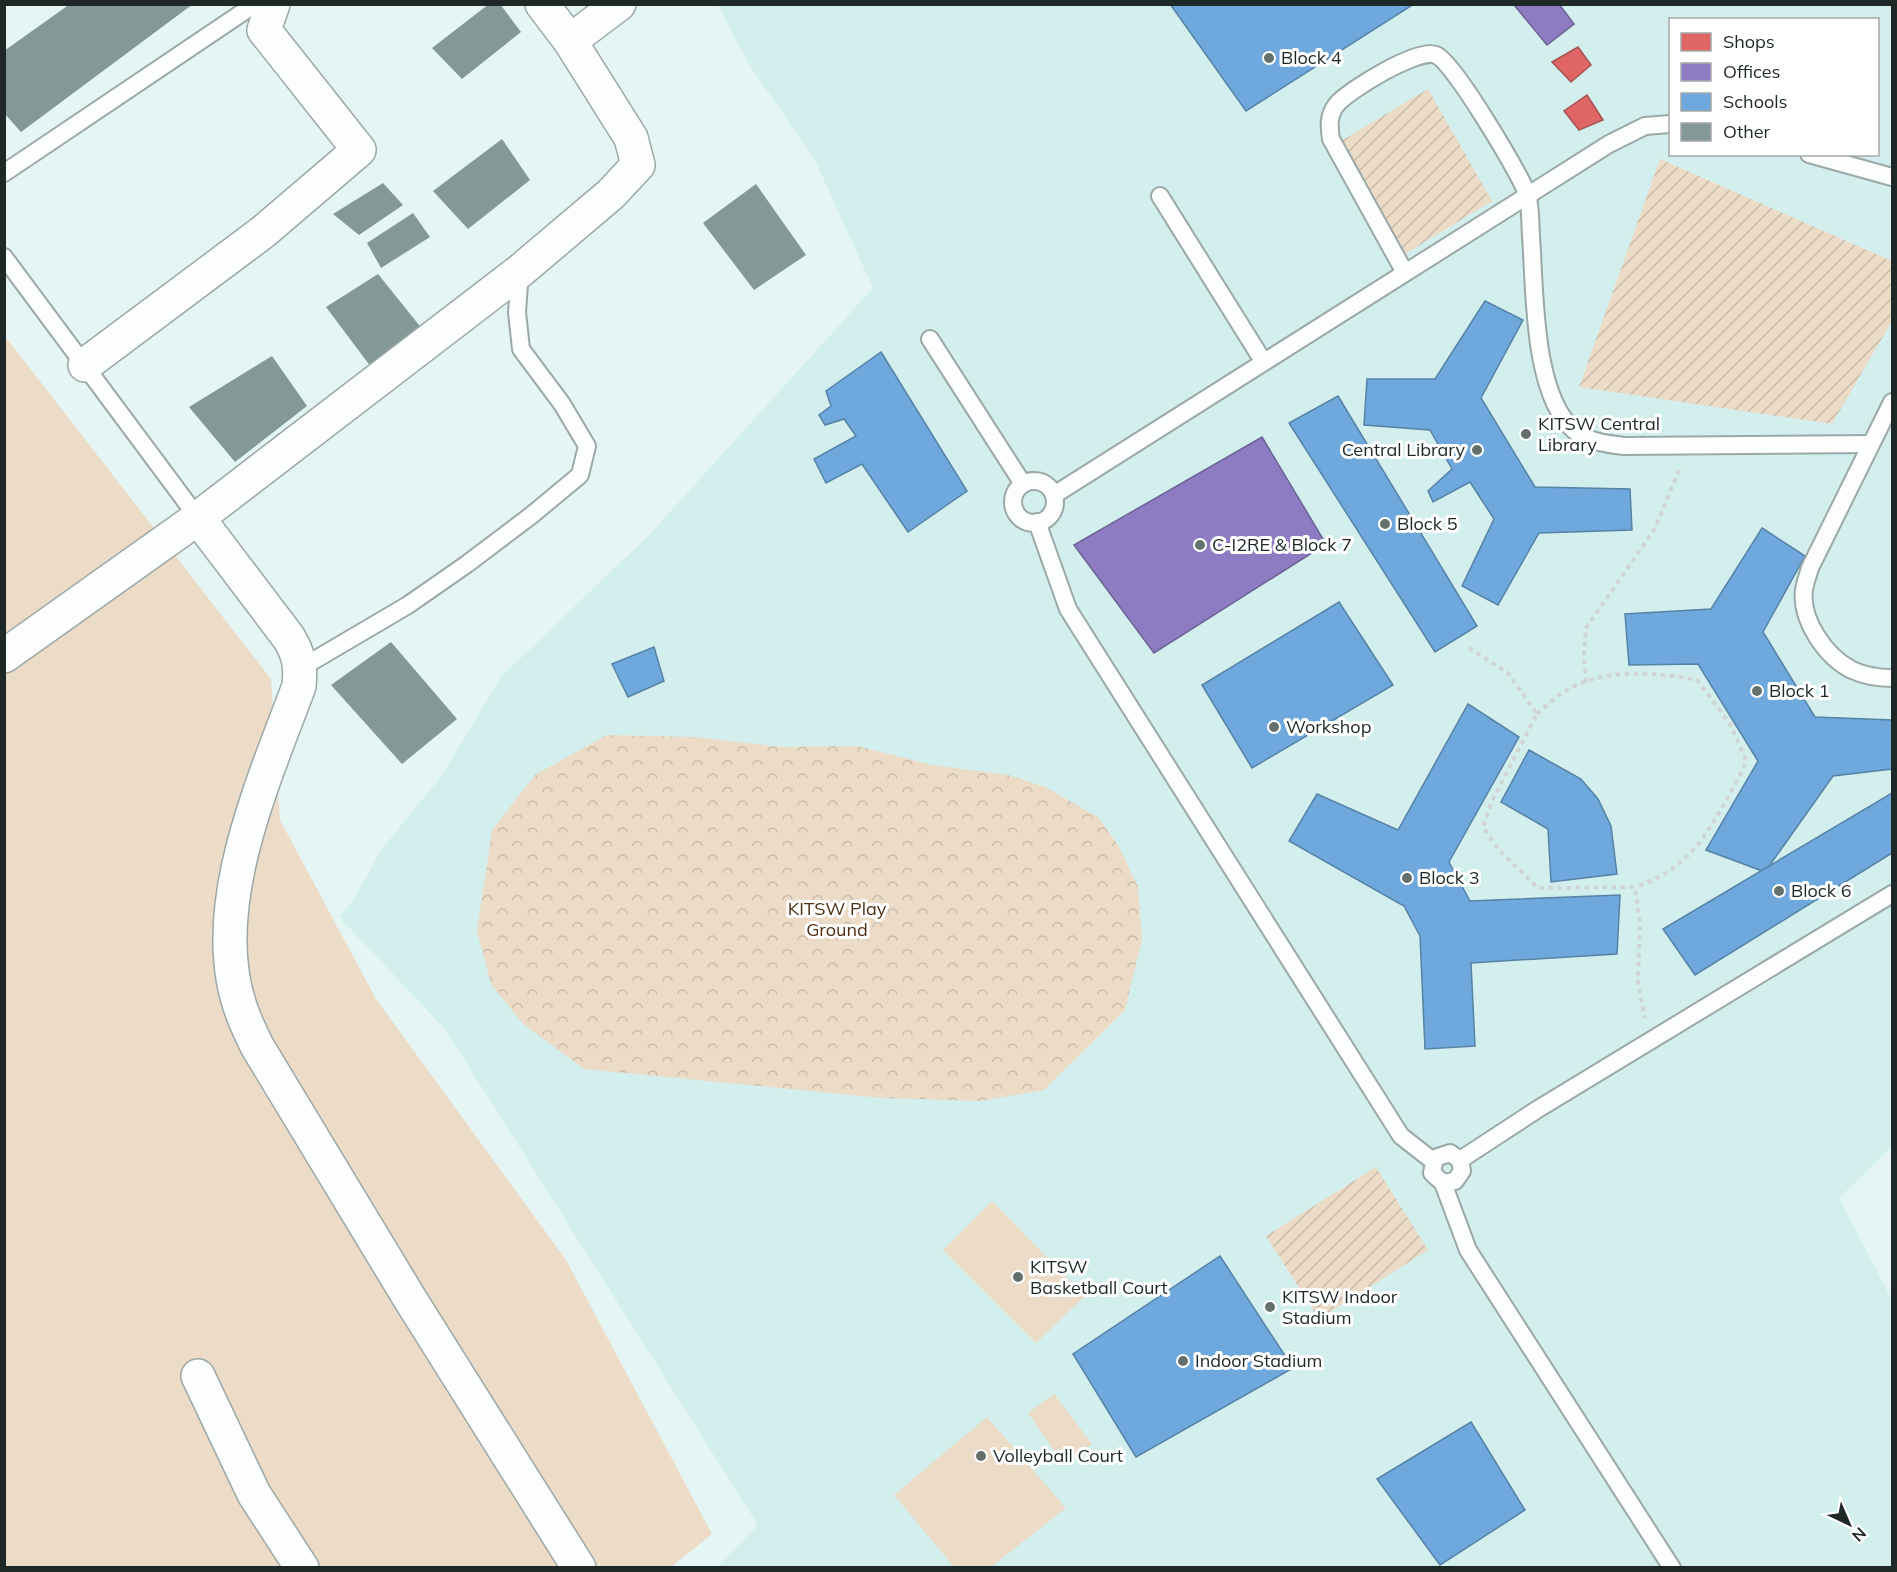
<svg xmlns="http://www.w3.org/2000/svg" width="1897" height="1572" viewBox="0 0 1897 1572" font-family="Mulish,sans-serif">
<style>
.built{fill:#d2efed;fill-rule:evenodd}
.grass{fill:#ebdbc7}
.park{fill:url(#park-crowns)}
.garden{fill:url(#garden-furrows)}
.shops{fill:#e06666;stroke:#a65353;stroke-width:1.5}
.offices{fill:#8e7cc3;stroke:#6c6394;stroke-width:1.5}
.schools{fill:#6fa8dc;stroke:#5682a6;stroke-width:1.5}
.building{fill:#829998}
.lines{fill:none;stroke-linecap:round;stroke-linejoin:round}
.service-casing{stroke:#9ba8a7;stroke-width:20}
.minor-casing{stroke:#9ba8a7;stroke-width:36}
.path{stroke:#cfd5d4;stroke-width:4;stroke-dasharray:4.5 4.5;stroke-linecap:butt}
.service{stroke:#fbfefd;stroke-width:16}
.minor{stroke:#fbfefd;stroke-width:33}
.poi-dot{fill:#63706e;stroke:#fff;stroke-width:2}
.labels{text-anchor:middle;stroke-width:6;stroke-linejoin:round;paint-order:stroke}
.poi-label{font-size:18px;fill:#1d2827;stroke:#fff;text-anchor:start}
.park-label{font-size:18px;fill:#4f2f12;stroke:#fff}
</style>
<defs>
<pattern id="park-crowns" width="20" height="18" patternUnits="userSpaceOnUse" patternTransform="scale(1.5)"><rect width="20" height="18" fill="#ebdbc7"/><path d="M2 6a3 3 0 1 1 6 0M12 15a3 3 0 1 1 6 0" fill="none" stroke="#c9bcab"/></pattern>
<pattern id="garden-furrows" width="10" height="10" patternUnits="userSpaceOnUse" patternTransform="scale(1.5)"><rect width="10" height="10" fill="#ebdbc7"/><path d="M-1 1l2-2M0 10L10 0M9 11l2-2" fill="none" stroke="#c9bcab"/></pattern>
</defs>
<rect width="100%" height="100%" fill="#e4f5f3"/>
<path class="built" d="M718 5H1892V1146L1839 1198 1892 1300V1567H717L758 1525 445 1029 339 917 353 901 381 850 440 778 501 677 649 535 873 288 815 160 750 66ZM1670 20H1878V154H1670Z"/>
<g class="grass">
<polygon points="4,335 271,679 280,820 376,999 566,1260 712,1534 671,1567 5,1567"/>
<polygon points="992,1201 1085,1296 1036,1343 943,1250"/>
<polygon points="1054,1394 1092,1444 1064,1465 1028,1413"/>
<polygon points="987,1417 1066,1508 991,1567 954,1567 894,1495"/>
</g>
<polygon class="park" points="607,735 694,737 781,747 857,746 932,765 1008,775 1045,787 1098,817 1118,845 1138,887 1142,939 1125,1010 1044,1090 981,1101 882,1098 584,1069 523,1024 491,984 477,931 492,830 535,775"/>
<g class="garden">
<polygon points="1428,89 1492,201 1402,256 1341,141"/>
<polygon points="1660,159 1892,261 1892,321 1832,424 1579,387"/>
<polygon points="1376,1167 1428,1250 1319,1319 1266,1236"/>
</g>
<g class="shops">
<polygon points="1578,47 1591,65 1571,82 1552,62"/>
<polygon points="1587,95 1603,120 1579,130 1564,111"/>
</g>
<g class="offices">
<polygon points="1559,4 1574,24 1547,45 1514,5"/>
<polygon points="1262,437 1326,544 1154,653 1074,545"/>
</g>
<g class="schools">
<polygon points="1170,4 1414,4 1246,111"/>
<polygon points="1485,301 1523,320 1481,398 1535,487 1630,489 1632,530 1539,533 1498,605 1462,586 1494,519 1470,482 1433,502 1428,491 1452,469 1430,430 1364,425 1367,379 1435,379"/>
<polygon points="881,352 967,491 908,532 862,464 826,483 814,459 856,436 844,419 825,425 819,415 831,406 826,391"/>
<polygon points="1338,396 1477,626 1435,652 1289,423"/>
<polygon points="1762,528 1805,556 1763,632 1815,717 1892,720 1892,769 1833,776 1765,872 1706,850 1758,761 1698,664 1629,665 1625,614 1711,609"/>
<polygon points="1339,602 1393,685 1252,768 1202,685"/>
<polygon points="654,647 664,681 628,697 612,664"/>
<polygon points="1468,704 1519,737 1449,862 1470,901 1620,895 1617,954 1471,963 1475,1046 1425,1049 1420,936 1404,906 1289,841 1317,794 1398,830"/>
<polygon points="1529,750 1581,779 1598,799 1611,826 1617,874 1551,882 1548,829 1501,802"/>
<polygon points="1892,793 1892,853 1695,975 1663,929"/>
<polygon points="1220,1256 1293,1368 1136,1457 1073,1354"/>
<polygon points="1471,1422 1525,1510 1440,1565 1377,1479"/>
</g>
<g class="building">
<polygon points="70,4 193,4 21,132 4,113 4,51"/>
<polygon points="489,4 500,4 521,32 462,79 432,48"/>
<polygon points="502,139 530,180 468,229 433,191"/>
<polygon points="383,183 403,205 359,235 333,214"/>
<polygon points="756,184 806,255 754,290 703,223"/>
<polygon points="413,213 430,237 381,268 367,243"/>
<polygon points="378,274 423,330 371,367 326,307"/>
<polygon points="272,356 307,406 235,462 189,407"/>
<polygon points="391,642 457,719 402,764 331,685"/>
</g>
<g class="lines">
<defs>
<g id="service">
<polyline points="1809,154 1892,177"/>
<polyline points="4,173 255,4"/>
<polyline points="1160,196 1263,361"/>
<polyline points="4,257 198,518"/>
<path d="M1404 271 1331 139C1329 126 1328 115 1337 104 1349 90 1419 47 1436 55 1454 62 1516 169 1526 191 1531 203 1530 223 1531 236 1535 289 1532 397 1576 432 1589 442 1608 444 1624 446L1871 444"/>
<polyline points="930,339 1023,484"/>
<path d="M1892 402 1810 568C1808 575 1805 583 1804 590 1800 620 1826 657 1852 670 1865 676 1878 678 1892 678"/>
<circle cx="1034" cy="502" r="21"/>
<polyline points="1054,495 1609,144 1645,126 1670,124"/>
<polyline points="1037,522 1068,609 1401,1136 1433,1161"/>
<polyline points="301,668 408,605 467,564 533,514 580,475 587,446 562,404 521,349 517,312 520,271"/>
<polyline points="1460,1160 1538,1109 1892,894"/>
<polyline points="1443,1183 1455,1181 1462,1171 1460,1160 1450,1153 1435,1158 1432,1173 1443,1183 1468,1250 1672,1568"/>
</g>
<g id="minor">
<polyline points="570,41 619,4"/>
<polyline points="85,365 263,232 359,150 264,30 273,4"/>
<path d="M198 518 289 638C299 655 301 666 299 686 264 781 204 911 242 1012 246 1024 252 1035 257 1046L410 1299 579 1568"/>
<polyline points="4,656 198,518 520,271 611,194 638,165 631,138 570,41 542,4"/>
<polyline points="198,1376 254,1494 302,1568"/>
</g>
</defs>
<use href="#service" class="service-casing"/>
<use href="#minor" class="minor-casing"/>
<g class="path">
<polyline points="1469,648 1508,673 1537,714 1492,801 1483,827 1498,849 1538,888 1635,887 1640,924 1638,982 1645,1018"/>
<polyline points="1586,682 1584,655 1586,628 1654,530 1681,466"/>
<path d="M1537 714C1545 707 1553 699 1562 693 1601 667 1654 672 1697 680L1730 724 1746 760C1743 773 1736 781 1730 793 1706 837 1687 870 1635 887"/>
</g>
<use href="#service" class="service"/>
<use href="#minor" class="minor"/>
</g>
<g class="poi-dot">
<circle cx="1269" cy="58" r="6"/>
<circle cx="1526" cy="434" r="6"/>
<circle cx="1477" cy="450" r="6"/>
<circle cx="1385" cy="524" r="6"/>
<circle cx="1200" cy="545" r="6"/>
<circle cx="1757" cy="691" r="6"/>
<circle cx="1274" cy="727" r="6"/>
<circle cx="1407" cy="878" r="6"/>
<circle cx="1779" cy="891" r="6"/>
<circle cx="1018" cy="1277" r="6"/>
<circle cx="1270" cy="1307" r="6"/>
<circle cx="1183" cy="1361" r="6"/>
<circle cx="981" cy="1456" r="6"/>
</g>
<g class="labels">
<g class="poi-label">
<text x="1281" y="64">Block 4</text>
<text x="1538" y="430">KITSW Central<tspan x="1538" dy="21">Library</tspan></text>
<text x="1465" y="456" text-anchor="end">Central Library</text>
<text x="1397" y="530">Block 5</text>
<text x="1212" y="551">C-I2RE &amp; Block 7</text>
<text x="1769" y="697">Block 1</text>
<text x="1286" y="733">Workshop</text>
<text x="1419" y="884">Block 3</text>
<text x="1791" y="897">Block 6</text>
<text x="1030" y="1273">KITSW<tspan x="1030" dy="21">Basketball Court</tspan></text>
<text x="1282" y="1303">KITSW Indoor<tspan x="1282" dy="21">Stadium</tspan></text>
<text x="1195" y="1367">Indoor Stadium</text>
<text x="993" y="1462">Volleyball Court</text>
</g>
<g class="park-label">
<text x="837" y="915">KITSW Play<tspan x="837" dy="21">Ground</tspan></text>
</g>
</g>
<rect width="1897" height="1572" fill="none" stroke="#1d2827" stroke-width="12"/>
<rect x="1669" y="18" width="210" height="138" fill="#ffffff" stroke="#a5a9a9" stroke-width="1.5"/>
<rect x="1681" y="33" width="30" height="18" fill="#e06666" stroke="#a5a9a9" stroke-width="1.5"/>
<text x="1723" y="48" font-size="18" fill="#1d2827">Shops</text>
<rect x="1681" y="63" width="30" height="18" fill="#8e7cc3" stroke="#a5a9a9" stroke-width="1.5"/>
<text x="1723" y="78" font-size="18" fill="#1d2827">Offices</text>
<rect x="1681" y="93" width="30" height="18" fill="#6fa8dc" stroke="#a5a9a9" stroke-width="1.5"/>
<text x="1723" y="108" font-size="18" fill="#1d2827">Schools</text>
<rect x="1681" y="123" width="30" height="18" fill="#829998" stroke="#a5a9a9" stroke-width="1.5"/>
<text x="1723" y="138" font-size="18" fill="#1d2827">Other</text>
<g transform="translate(1849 1524) rotate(136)" stroke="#ffffff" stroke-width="4.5" paint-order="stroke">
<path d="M0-4.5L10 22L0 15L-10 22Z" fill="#1d2827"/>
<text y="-9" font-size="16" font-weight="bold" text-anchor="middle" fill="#1d2827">N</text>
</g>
</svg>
